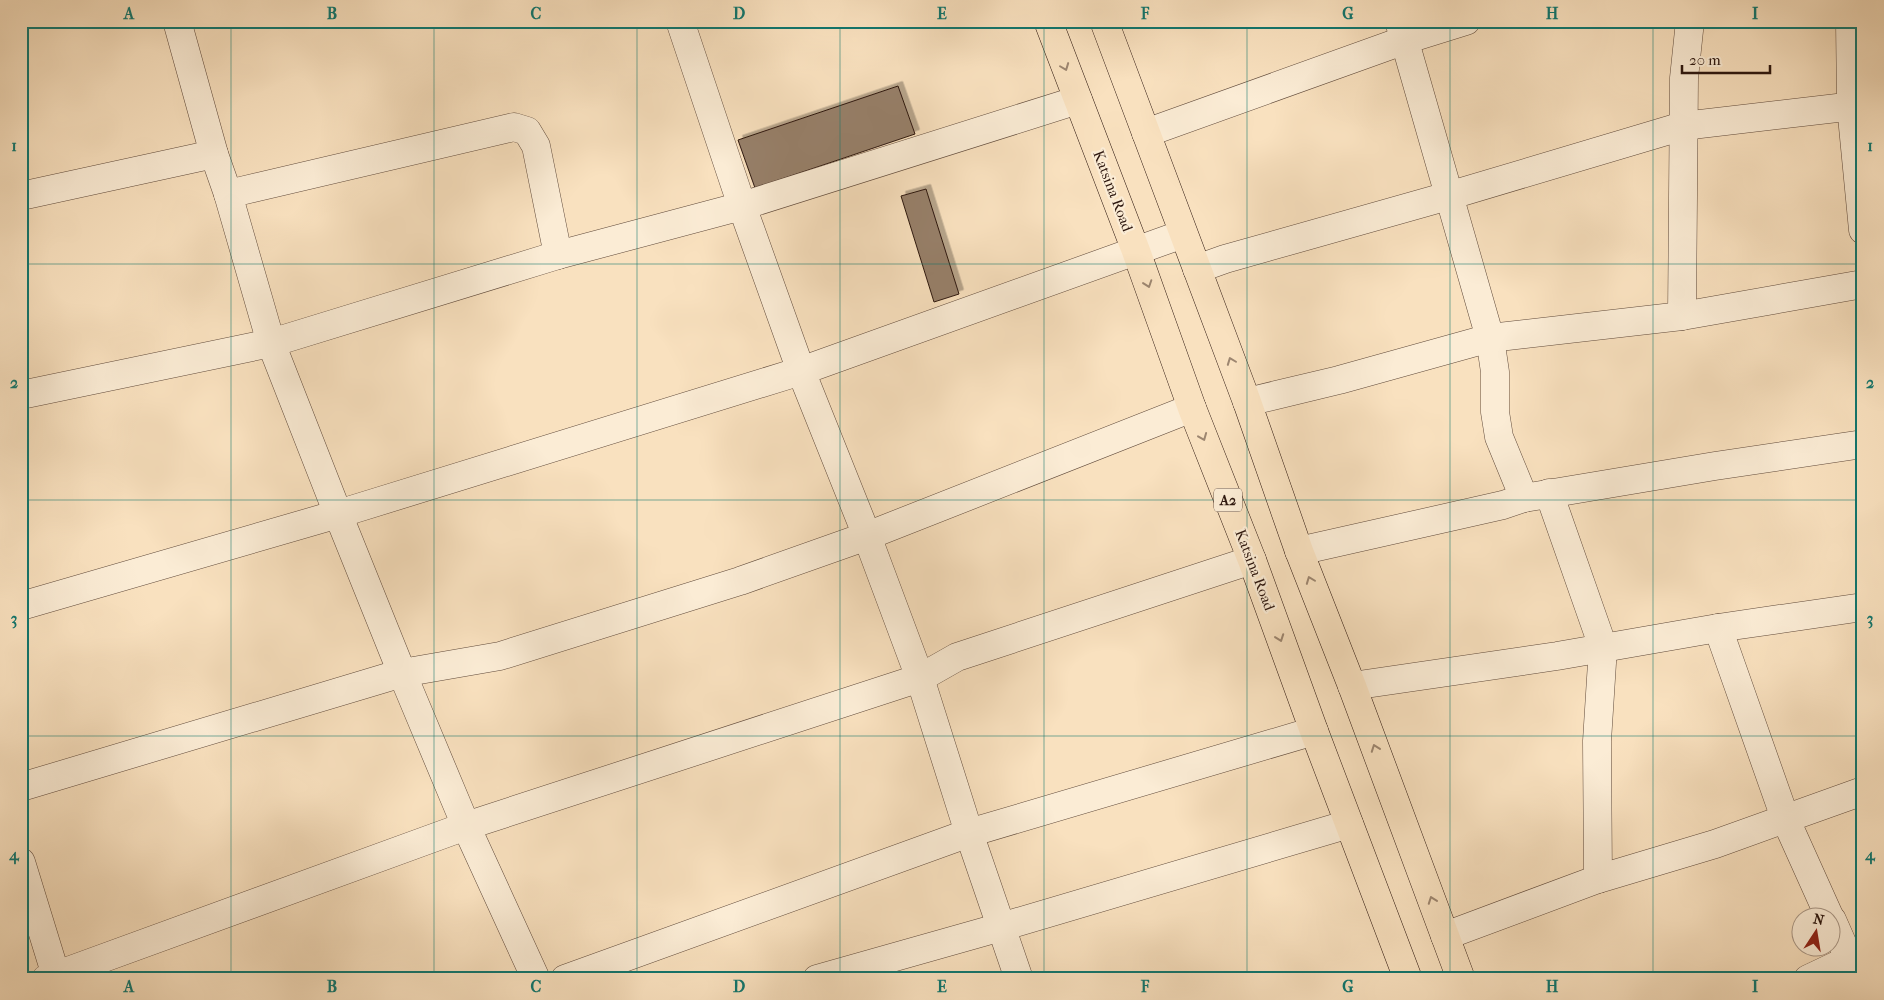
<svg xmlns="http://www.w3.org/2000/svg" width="1884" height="1000" viewBox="0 0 1884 1000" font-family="'IM FELL French Canon',serif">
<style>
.building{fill:#97806b;stroke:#2d170f;filter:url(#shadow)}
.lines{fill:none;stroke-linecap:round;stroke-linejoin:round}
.minor-casing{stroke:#604a3b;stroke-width:29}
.trunk-casing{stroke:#2d170f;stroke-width:29}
.minor{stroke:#fbecd5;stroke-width:28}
.trunk{stroke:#f9e1bf;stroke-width:28}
.oneway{stroke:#9d8670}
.grid{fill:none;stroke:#0f766e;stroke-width:1;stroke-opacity:0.55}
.labels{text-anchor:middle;stroke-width:4.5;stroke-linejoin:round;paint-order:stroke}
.shield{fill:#fbecd5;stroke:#6b574a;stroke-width:1}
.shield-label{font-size:14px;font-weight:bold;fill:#2d170f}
.street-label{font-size:15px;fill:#2d170f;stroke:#fbecd5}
.neatline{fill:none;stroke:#0f766e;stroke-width:2}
.grid-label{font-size:16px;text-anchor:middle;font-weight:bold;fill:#0f766e}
</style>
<defs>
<filter id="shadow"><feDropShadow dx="4.5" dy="-4.5" stdDeviation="0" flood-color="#0004"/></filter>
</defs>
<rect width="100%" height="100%" fill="#f9e1bf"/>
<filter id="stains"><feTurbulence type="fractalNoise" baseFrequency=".004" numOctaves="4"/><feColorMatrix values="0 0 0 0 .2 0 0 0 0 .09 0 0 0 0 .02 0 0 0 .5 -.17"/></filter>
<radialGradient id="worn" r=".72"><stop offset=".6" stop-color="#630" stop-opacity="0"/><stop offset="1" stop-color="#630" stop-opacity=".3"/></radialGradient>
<g class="building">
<polygon points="898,86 915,134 755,188 738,140"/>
<polygon points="926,189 959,294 934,302 901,196"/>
</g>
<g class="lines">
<defs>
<g id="minor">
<polyline points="680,21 742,206 1078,100"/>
<polyline points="1399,21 1490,338 1495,372 1495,412 1499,437 1524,498"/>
<polyline points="1850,21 1851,106 1863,230"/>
<polyline points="1146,133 1405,40 1466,21"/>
<polyline points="228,194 514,127 527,131 536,146 558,255"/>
<polyline points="21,196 214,154 177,21"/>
<polyline points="1197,269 1225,259 1448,196 1683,126 1863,105"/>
<polyline points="1682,316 1684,78 1690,21"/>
<polyline points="21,395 271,343 338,514 801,371 1183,234"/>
<polyline points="1247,402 1339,380 1490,338 1682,316 1863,284"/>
<polyline points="1549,493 1603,647 1597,741 1598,879"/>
<polyline points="1299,551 1503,505 1524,498 1715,466 1863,444"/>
<polyline points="21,606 338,514 402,673 500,656 740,581 867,536 801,371 742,206 558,255 271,343 228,194 214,154"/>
<polyline points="1718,628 1785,818 1830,918"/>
<polyline points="1352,686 1557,656 1718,628 1863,607"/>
<polyline points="21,787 402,673 466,826 536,979"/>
<polyline points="21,862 57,979"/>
<polyline points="1832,920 1858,979"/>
<polyline points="1445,936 1598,879 1715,844 1863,791"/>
<polyline points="46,979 466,826 920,678 957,657 1252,560"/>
<polyline points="565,979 969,833 1314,731"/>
<polyline points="817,979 1001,927 1349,824"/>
<polyline points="1019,979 969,833 920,678 867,536 1192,408"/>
<polyline points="1808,979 1863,953"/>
</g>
<g id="trunk">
<polyline points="1048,21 1136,251 1192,408 1252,560 1314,731 1408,979"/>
<polyline points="1104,21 1247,402 1299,551 1352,686 1461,979"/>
</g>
</defs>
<use href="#minor" class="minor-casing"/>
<use href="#trunk" class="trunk-casing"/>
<use href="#minor" class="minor"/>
<use href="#trunk" class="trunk"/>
</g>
<defs><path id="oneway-chevron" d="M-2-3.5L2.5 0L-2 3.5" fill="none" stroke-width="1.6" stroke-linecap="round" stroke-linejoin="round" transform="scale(1.25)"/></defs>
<g class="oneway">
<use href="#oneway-chevron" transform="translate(1065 67) rotate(69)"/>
<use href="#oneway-chevron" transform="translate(1148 284) rotate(71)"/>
<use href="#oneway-chevron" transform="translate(1231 361) rotate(-111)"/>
<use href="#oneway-chevron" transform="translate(1203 437) rotate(68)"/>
<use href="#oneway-chevron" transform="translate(1310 580) rotate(-111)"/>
<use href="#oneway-chevron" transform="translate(1280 638) rotate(70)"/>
<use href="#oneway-chevron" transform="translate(1375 748) rotate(-110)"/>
<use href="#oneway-chevron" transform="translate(1432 900) rotate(-110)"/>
</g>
<path class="grid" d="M231 21V979M434 21V979M637 21V979M840 21V979M1044 21V979M1247 21V979M1450 21V979M1653 21V979M21 264H1863M21 500H1863M21 736H1863"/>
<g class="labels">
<rect class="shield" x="1214" y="488.5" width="28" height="23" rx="4"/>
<g class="shield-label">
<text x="1228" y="505">A2</text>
</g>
<g class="street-label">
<text transform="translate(1113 191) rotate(69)" y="5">Katsina Road</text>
<text transform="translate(1255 570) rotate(69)" y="5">Katsina Road</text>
</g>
</g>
<rect width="1884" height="1000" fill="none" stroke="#f9e1bf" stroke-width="55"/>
<g transform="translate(1816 932) rotate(12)"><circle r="24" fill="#fbecd5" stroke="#a99786"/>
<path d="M0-4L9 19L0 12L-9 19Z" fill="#8f2418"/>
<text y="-8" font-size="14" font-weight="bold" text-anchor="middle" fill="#2d170f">N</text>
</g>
<path d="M1682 65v8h88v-8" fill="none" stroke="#2d170f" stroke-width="2.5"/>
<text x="1689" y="65" font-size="15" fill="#2d170f" stroke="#fbecd5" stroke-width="4" paint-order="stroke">20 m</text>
<rect x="28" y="28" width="1828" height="944" class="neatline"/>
<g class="grid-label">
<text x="129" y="19">A</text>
<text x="332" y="19">B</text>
<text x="536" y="19">C</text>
<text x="739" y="19">D</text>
<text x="942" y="19">E</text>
<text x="1145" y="19">F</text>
<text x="1348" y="19">G</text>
<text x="1552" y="19">H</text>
<text x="1755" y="19">I</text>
<text x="14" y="151">1</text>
<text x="1870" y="151">1</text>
<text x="14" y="388">2</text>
<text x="1870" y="388">2</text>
<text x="14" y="624">3</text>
<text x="1870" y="624">3</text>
<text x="14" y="860">4</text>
<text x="1870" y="860">4</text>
<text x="129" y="992">A</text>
<text x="332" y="992">B</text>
<text x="536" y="992">C</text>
<text x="739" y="992">D</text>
<text x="942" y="992">E</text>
<text x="1145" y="992">F</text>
<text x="1348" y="992">G</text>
<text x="1552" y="992">H</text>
<text x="1755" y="992">I</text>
</g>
<rect width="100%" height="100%" filter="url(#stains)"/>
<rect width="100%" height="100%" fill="url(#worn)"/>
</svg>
